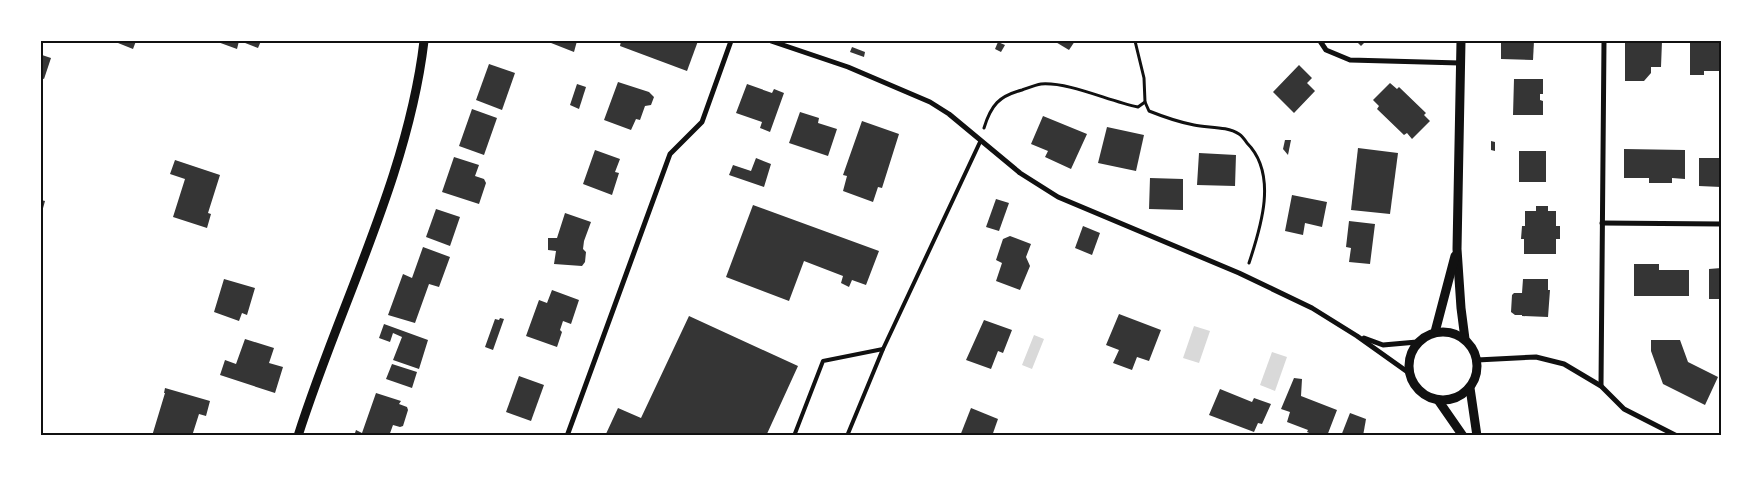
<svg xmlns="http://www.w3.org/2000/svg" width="1762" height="477" viewBox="0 0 1762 477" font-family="'Fira Sans Condensed',sans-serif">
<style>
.water{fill:#d9d9d9}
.building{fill:#353535}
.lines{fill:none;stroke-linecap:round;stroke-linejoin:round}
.path{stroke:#111;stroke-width:3}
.service{stroke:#111;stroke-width:4}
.minor{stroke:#111;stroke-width:5}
.tertiary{stroke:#111;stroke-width:9}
.neatline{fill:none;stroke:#111;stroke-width:2}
</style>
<rect width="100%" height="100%" fill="#fff"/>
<g class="water">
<polygon points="1194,326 1210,331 1199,363 1183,358"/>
<polygon points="1034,335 1044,339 1032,369 1022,365"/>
<polygon points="1272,352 1287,357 1275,391 1260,385"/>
</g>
<g class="building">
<polygon points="113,41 136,41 133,49"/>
<polygon points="215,41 239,41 237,49"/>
<polygon points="240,41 261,41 258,48"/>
<polygon points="546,41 577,41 574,52"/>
<polygon points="621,41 698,41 687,71 620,46"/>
<polygon points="1054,41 1075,41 1069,50"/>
<polygon points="1356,41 1366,41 1361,46"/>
<polygon points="1501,41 1534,41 1533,60 1501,59"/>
<polygon points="1625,41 1662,41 1661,67 1651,67 1651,73 1644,81 1625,81"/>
<polygon points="1703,41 1721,42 1721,71 1704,71 1704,75 1690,75 1690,42"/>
<polygon points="998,42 1005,45 1001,52 995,49"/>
<polygon points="852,47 865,52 864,57 850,52"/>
<polygon points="42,55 51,58 44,79 41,78"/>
<polygon points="489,64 515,73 502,110 476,100"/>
<polygon points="1299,65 1312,78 1307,83 1315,91 1294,113 1273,92"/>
<polygon points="1514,79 1543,79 1543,94 1540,94 1540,100 1543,101 1543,115 1513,115"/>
<polygon points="618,82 649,92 654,97 651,105 645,106 640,120 636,119 631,130 604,120"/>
<polygon points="1390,83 1397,89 1399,87 1426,113 1424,115 1430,121 1412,139 1407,133 1404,135 1377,109 1379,106 1373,100"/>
<polygon points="577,84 586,87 579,109 570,105"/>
<polygon points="747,84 772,93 774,89 784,93 770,132 760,128 762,122 736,113"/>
<polygon points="472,109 497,118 484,155 459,146"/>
<polygon points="800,112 819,118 818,123 837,129 828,156 789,143"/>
<polygon points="1043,116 1087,134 1071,169 1045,157 1048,151 1031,144"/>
<polygon points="862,121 899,134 882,188 878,187 873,202 843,191 847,176 843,175"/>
<polygon points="1107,127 1144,135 1136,171 1098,163"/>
<polygon points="1285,140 1291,140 1288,155 1283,149"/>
<polygon points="1491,141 1495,142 1495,151 1491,150"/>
<polygon points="1358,148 1398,153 1390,214 1351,210"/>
<polygon points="1624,149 1685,150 1685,179 1672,178 1672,183 1649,183 1649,178 1624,178"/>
<polygon points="595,150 620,159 615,172 619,173 612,195 583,184"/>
<rect x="1519" y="151" width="27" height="31"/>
<polygon points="1199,153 1236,155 1235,186 1197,185"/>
<polygon points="454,157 479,165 475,176 484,179 486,183 479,204 442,192"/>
<polygon points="756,158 771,164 764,187 729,175 733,165 751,171"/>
<polygon points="1699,158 1721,158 1721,187 1699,186"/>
<polygon points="175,160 220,175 208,213 211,214 207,228 173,217 185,179 170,174"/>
<polygon points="1150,178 1183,179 1183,210 1149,209"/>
<polygon points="1292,195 1327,202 1322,227 1305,223 1303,235 1285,231"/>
<polygon points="996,199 1009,203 999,231 986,227"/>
<polygon points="41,200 45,201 42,212 41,212"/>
<polygon points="753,205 879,251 866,285 852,280 849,287 841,283 843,276 804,261 789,301 726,277"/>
<polygon points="1536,206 1548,206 1548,211 1556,211 1556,226 1560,226 1560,239 1556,239 1556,254 1524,254 1524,239 1521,239 1522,226 1525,226 1525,211 1536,211"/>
<polygon points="436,209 460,217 450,246 426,237"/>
<polygon points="565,213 591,222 584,241 583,249 586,252 585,262 582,266 554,264 556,251 548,250 548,238 557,238"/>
<polygon points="1349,221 1375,224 1370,264 1349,262 1351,248 1346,247"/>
<polygon points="1083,226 1100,233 1092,255 1075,248"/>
<polygon points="1010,236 1031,244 1026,257 1030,266 1020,290 996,281 1002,263 996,260 1003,239"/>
<polygon points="423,247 450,257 439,287 429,284 415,323 388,315 403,274 412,278"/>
<polygon points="1634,264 1659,264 1659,270 1689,270 1689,296 1634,296"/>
<polygon points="1721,268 1721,299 1709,299 1709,269"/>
<polygon points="224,279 255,288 247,315 242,313 239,321 214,312"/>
<polygon points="1523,279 1548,279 1548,290 1550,290 1548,317 1522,316 1522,315 1515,315 1511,312 1512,295 1514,293 1522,293"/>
<polygon points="552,290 579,300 571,324 563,321 560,330 562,332 557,347 526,336 539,300 547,303"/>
<polygon points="1119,314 1161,330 1149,361 1137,357 1132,370 1113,363 1119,350 1106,345"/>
<polygon points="689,316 798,366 766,436 605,436 618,408 641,418"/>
<polygon points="500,318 504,319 493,350 485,347 495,319 499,320"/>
<polygon points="984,320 1012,330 1003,353 998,351 991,369 966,360"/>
<polygon points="384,324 428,340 419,369 393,360 402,337 393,333 390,342 379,338"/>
<polygon points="245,339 274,348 269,363 283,367 275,393 220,375 225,360 236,364"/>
<polygon points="1651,340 1680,340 1688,362 1718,377 1705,405 1663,384 1651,351"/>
<polygon points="392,364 417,372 412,388 386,379"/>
<polygon points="519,376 544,385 531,421 506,412"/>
<polygon points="1294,378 1302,379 1301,396 1337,410 1327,436 1316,436 1307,432 1308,430 1287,422 1290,412 1281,409"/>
<polygon points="165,388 210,401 206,416 199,414 192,436 152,436 165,393 164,393"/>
<polygon points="1220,389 1252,402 1254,398 1271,404 1262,424 1258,423 1254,432 1209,415"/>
<polygon points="376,393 401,401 399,404 407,407 408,410 403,426 400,427 393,425 389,436 354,436 356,430 362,433"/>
<polygon points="971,408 998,419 992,436 960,436"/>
<polygon points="1350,413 1366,419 1363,436 1341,436"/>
</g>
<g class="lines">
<g class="path">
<path d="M1135 41 1144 78 1145 102 1149 111C1164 117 1178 122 1194 125 1208 128 1227 126 1239 134 1242 136 1245 140 1247 143 1278 174 1261 227 1249 263"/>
<path d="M984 128C991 105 999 96 1022 90 1028 88 1035 85 1041 84 1070 82 1108 101 1138 107L1145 102"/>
</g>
<g class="service">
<polyline points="794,436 823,361 883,349"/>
<polyline points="847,436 883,349 980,142"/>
</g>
<g class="minor">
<polyline points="771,41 848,67 930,102 949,114 1020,173 1058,197 1239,273 1312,308 1357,336 1409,373"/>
<polyline points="1320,41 1326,50 1350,60 1460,63"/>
<polyline points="1602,223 1721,224"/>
<polyline points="1364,338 1383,345 1417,342"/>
<polyline points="1477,360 1536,357 1564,364 1601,386 1624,409 1677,436"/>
<polyline points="1601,386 1604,41"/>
<polyline points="567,436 670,154 702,122 731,41"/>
</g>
<g class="tertiary">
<polyline points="1461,41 1457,249 1461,308 1465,339"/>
<circle cx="1443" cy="366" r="34"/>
<polyline points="1435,332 1455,256"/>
<polyline points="1470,388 1477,436"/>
<polyline points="1438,400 1463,436"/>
<path d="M298 436C339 306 408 177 424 41"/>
</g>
</g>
<rect width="1762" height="477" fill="none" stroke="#ffffff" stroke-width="85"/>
<rect x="42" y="42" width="1678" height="392" class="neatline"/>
</svg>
